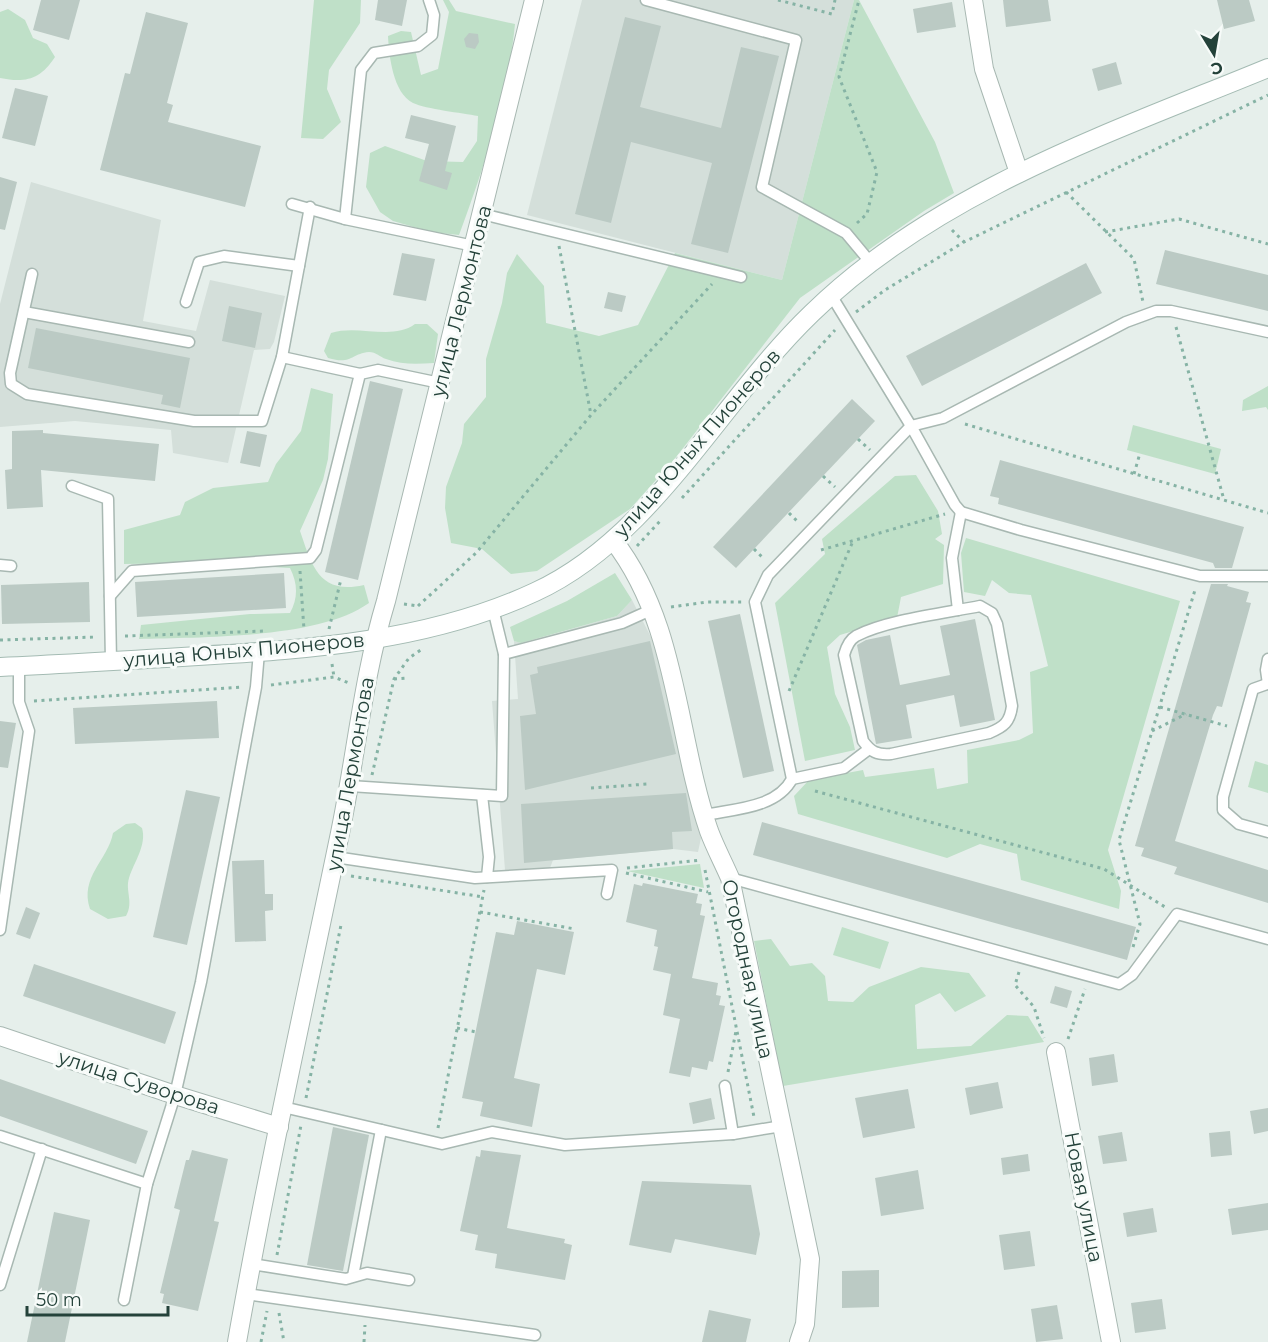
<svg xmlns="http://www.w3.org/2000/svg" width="1268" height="1342" viewBox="0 0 1268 1342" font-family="Montserrat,sans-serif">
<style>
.built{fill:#d4dfda}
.green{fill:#bfe0c8}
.building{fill:#bbcac4}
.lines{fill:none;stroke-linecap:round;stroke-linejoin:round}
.lane-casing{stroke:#a8b8b2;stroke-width:13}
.street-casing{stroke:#a8b8b2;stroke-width:20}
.secondary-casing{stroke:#a4bbb3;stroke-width:20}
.path{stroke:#86b3a5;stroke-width:3;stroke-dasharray:3 4.5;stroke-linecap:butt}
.lane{stroke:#fff;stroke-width:10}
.street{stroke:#fff;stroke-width:18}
.secondary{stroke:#fff;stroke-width:18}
.labels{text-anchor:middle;stroke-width:6;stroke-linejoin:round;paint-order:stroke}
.street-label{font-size:20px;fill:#24423a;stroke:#f7fbf9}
</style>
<rect width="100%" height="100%" fill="#e6efeb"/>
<g class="built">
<polygon points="582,0 854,0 782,280 527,215"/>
<polygon points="31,182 161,220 143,321 196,331 210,280 285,296 274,342 270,349 254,350 228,463 173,453 171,430 75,421 0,427 0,304"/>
<polygon points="632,600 654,643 701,838 698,852 673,849 553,860 550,868 505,870 492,701 518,699 514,641 522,643 617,616"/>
</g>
<g class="green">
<polygon points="314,0 361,0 360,23 329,70 327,89 341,122 323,139 301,138"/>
<path d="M443 0H449L456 11 515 24C509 90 482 174 459 235L431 232 393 221 380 212 366 187 370 153 385 146 427 161 463 162 477 141 478 116C462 113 426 109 413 103 393 93 389 56 388 36L401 31 411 32 421 75 438 69 449 12Z"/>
<polygon points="854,0 859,0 935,142 954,193 924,211 800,298 673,461 630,509 537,571 511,574 482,549 451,543 445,508 446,487 462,443 464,424 486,397 486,359 502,303 507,273 517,254 544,286 546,323 599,336 638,325 675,253 782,280"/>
<path d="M8 9 25 20 33 38 47 44 55 57C40 80 25 83 0 78V12Z"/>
<path d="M415 324H427L438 334 434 363C417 364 402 365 386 359 380 357 376 352 369 352 350 354 352 365 328 358L324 351 331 333C358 324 392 341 415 324Z"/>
<polygon points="1268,386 1268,410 1266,407 1242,411 1243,400"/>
<path d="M311 388 333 394 328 459 323 480 300 531C312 566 319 595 364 585L369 603C319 639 201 637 139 639L141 625 250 614 290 613C298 598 298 584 290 568L202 563 124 564V530L180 515 185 502 213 488 268 482 276 464 301 431Z"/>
<polygon points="1133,425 1221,449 1215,474 1127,450"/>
<polygon points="916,475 938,511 942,534 935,539 944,545 943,584 901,597 897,618 840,635 827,647 835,694 850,727 855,750 805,761 775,603 825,554 822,539 895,476"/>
<polygon points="966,538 1180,601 1108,850 1121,891 1119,909 1021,880 1017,854 980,844 947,858 798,814 794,796 809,780 863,770 865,777 934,768 937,789 968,783 967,750 1019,740 1033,733 1030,672 1048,666 1031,595 1009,593 992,580 985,596 964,592 961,553"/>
<polygon points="615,573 632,600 617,616 521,643 514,641 510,627 567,601"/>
<polygon points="1255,761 1268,765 1268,793 1248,787"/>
<path d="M135 823 142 828C147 845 134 862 129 878 125 891 134 902 126 916L108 919 90 909C79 877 108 860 113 833L126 824Z"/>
<polygon points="700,864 704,888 627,871"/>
<polygon points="842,927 889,942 880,969 833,955"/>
<polygon points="771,939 790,966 812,963 825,976 828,1001 853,1002 869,987 921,967 969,973 986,996 955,1012 940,993 915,1005 917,1049 971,1046 1007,1015 1028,1016 1044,1042 783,1086 754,941"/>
</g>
<g class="building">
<polygon points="41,0 80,0 69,40 33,30"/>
<polygon points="378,0 407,0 402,26 375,20"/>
<polygon points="1003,0 1048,0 1051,21 1006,27"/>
<polygon points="1217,0 1249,0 1255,21 1224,29"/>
<polygon points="952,2 956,27 917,33 913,9"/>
<polygon points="146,12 188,23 167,103 173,105 168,122 261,146 245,207 100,170 125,73 130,74"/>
<polygon points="625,17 661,26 640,107 721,128 741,47 779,56 728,253 691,244 712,163 631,142 611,223 575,214"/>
<polygon points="469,33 478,34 479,42 475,49 466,47 464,39"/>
<polygon points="1116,62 1122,84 1098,91 1092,69"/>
<polygon points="15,88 48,96 35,146 2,138"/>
<polygon points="411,115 456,126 445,171 452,173 447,190 419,181 429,144 405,138"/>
<polygon points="0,177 17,182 5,230 0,229"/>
<polygon points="1165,250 1268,275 1268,311 1156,284"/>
<polygon points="402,253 435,259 426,301 393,295"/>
<polygon points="1086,263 1102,293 922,386 906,356"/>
<polygon points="608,292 626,296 622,312 604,308"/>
<polygon points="229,306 262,313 255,348 222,341"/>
<polygon points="36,328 190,358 180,408 161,404 163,395 28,368"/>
<polygon points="370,381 403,389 358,580 325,572"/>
<polygon points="852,399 875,421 736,568 713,547"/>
<polygon points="43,430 43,433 159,444 155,481 41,470 43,507 7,509 5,470 12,469 12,431"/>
<polygon points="247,431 267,435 260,467 240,463"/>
<polygon points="1000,460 1244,527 1232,568 1215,568 1213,563 998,504 999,498 990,496"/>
<polygon points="284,573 286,608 137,617 135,582"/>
<polygon points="89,582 90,622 2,624 1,585"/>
<polygon points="1211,584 1228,584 1227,586 1249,592 1246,602 1251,603 1222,707 1217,706 1213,715 1175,841 1268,870 1268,903 1174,874 1177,867 1141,856 1144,848 1135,846"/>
<polygon points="740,614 774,771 743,778 708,621"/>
<polygon points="975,619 995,720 960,727 954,695 906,705 912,738 876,744 857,645 866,640 890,635 900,685 950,675 940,626"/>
<polygon points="650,641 676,754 525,790 520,716 536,714 530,675 538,673 537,667"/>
<polygon points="217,701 219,738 75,744 73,708"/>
<polygon points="0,721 16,723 8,768 0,767"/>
<polygon points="186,790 220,797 187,945 153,937"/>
<polygon points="686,793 692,831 672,832 673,849 524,863 521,804"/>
<polygon points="762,822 1136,927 1127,960 753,855"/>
<polygon points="264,860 265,894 273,894 273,910 265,911 266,941 235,942 232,861"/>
<polygon points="643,883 698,894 696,903 702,904 700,915 705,916 692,978 718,983 716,995 721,996 719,1005 725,1006 713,1062 709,1061 707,1070 692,1067 690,1077 669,1073 680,1019 663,1015 671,974 653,970 658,947 654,946 657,930 626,922 634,884 642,886"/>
<polygon points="26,907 40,913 30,939 16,934"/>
<polygon points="517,921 574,932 565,975 537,969 514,1078 540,1084 532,1127 480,1116 483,1102 462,1098 496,932 514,935"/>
<polygon points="34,964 176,1012 165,1044 23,996"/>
<polygon points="1055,986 1072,991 1067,1008 1050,1003"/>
<polygon points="1114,1054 1118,1082 1092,1086 1089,1058"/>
<polygon points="0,1079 148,1131 136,1164 0,1116"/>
<polygon points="998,1082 1003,1108 970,1115 965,1088"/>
<polygon points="908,1089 915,1128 863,1138 855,1098"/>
<polygon points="711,1098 715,1119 693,1124 689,1103"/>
<polygon points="1268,1108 1268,1131 1254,1134 1250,1111"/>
<polygon points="333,1127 369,1135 343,1271 307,1265"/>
<polygon points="1230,1131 1232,1155 1211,1157 1209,1133"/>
<polygon points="1122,1132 1127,1161 1103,1164 1098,1136"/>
<polygon points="192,1150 228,1159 214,1221 219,1222 198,1311 162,1303 164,1294 160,1293 180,1210 174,1208 186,1160 189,1160"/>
<polygon points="481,1150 521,1155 507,1228 565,1239 564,1243 572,1245 565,1280 495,1268 497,1254 475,1250 478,1235 460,1231 476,1156 480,1157"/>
<polygon points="1028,1154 1030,1171 1003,1175 1001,1158"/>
<polygon points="918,1170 924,1209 881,1216 875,1178"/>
<polygon points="642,1181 751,1185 760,1234 756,1255 675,1239 671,1253 629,1245"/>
<polygon points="1268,1203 1268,1230 1232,1235 1228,1209"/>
<polygon points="1153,1208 1157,1232 1127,1237 1123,1213"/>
<polygon points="54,1212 90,1220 65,1342 27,1342"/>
<polygon points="1030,1231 1035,1266 1004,1270 999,1235"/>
<polygon points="879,1270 879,1307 842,1308 842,1271"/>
<polygon points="1162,1299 1166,1329 1135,1333 1131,1303"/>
<polygon points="1057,1305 1063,1339 1036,1342 1031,1309"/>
<polygon points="709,1310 751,1319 746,1342 702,1342"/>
</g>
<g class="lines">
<defs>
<g id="lane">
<polyline points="646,0 796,40 762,187 846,233 871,263"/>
<polyline points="292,204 345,219 474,246"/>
<polyline points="482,214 741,277"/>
<polyline points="345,219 361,70 374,53 418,46 432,35 434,15 429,0"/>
<polyline points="32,274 10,373 11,384 27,394 194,421 262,421 282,357 310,207"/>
<polyline points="831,295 911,426 955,505 961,512 1021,530 1200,576 1268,576"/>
<polyline points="186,302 199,262 224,256 299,266"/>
<polyline points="24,312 189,342"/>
<polyline points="282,357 360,374"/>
<polyline points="72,486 108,499 111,661"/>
<polyline points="0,565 11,566"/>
<polyline points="110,596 132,571 310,558 316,550 360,374 378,370 440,383"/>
<path d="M980 606 992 613 997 624 1012 706C1010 722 1004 727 989 733L891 754C877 755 871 752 863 741L844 655C846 648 849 640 856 636 887 620 945 613 980 606Z"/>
<polyline points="493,609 504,654"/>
<polyline points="958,610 952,558 961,512"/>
<polyline points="1268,659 1266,670 1268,684"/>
<polyline points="1267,684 1253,689 1223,797 1223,810 1239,824 1268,832"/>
<polyline points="792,779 844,768 869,749"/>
<polyline points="350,786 502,796 504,654 622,623 653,609"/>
<polyline points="482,795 489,857 487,877"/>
<path d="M705 815C734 809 777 808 792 779L755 602 768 575 911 426 943 418 1126 322 1156 311H1171L1268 332"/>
<polyline points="335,857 475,878 612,870 607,894"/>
<polyline points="730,878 1119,984 1132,975 1177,914 1268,939"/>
<polyline points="0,930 29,731 19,702 19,666"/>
<polyline points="725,1086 733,1134"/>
<polyline points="283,1107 442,1144 492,1132 565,1145 733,1134 782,1126"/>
<polyline points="0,1136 147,1184"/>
<polyline points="252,1264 346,1279 367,1273 409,1280"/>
<polyline points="353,1276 381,1130"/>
<polyline points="0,1285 42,1149"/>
<polyline points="246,1294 535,1335"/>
<polyline points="124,1300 147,1184 175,1095 201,982 256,687 259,652"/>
</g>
<g id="street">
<polyline points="973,0 984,69 1019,173"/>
<path d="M613 540C678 623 676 735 709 831 715 847 723 862 730 878L810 1259 805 1324 799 1342"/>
<polyline points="0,1036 175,1095 279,1127"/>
<polyline points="1056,1052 1111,1342"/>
<path d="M237 1342C267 1172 305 1002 340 833 356 756 363 677 386 601L534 0"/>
</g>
<path id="secondary" d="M0 667C66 664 132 660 198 656 312 649 430 641 535 592 653 538 720 401 812 313 937 191 1110 133 1268 68"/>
</defs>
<use href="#lane" class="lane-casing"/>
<use href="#street" class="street-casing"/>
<use href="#secondary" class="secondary-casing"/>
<g class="path">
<polyline points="778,0 832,14 835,0"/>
<polyline points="1066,192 1134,259 1143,302"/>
<polyline points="857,223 867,214 877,172 839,77 859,0"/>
<polyline points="952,230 964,242"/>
<polyline points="1105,232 1179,219 1268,244"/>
<polyline points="559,246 591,415"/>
<polyline points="856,312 885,290 964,242 1268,95"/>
<polyline points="1176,327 1224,500"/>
<polyline points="965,424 1268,513"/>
<polyline points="858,439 870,450"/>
<polyline points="1134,474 1140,453"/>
<polyline points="823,476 835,487"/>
<polyline points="682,498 835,330"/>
<polyline points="789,513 798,522"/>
<polyline points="637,546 661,520"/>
<polyline points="754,549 763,558"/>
<polyline points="821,550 945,514"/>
<polyline points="300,571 304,630"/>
<polyline points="404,604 418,606"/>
<polyline points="418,606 476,553 591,415 712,284"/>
<polyline points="671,607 707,602 742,602"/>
<polyline points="329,629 341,579"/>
<polyline points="125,636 265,631"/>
<polyline points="0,640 97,637"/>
<polyline points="332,664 334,677"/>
<polyline points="394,679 408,678"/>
<polyline points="271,685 334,677 349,683"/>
<polyline points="789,691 853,541"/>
<polyline points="34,701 243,687"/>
<polyline points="1160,707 1227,726"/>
<polyline points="1152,731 1186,714"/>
<polyline points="372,775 394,679 409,658 422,649"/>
<polyline points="591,788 648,784"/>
<polyline points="815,791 1104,869 1165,907"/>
<polyline points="627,868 701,860"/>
<polyline points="705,870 754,1117"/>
<polyline points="626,873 708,892"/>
<polyline points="351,876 483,897"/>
<polyline points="480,912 575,929"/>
<polyline points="1133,947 1140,924 1119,840 1195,590"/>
<polyline points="1019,972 1015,985 1034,1007 1044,1038"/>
<polyline points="457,1028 476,1032"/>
<polyline points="1068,1039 1085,989"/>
<polyline points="728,1072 736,1031"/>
<polyline points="306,1098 341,925"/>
<polyline points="438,1128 484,890"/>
<polyline points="277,1255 301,1125"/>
<polyline points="279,1313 284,1342"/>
<polyline points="261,1342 267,1311"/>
<polyline points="364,1342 365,1325"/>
</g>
<use href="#lane" class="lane"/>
<use href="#street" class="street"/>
<use href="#secondary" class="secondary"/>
</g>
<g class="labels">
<g class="street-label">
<text transform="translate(461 301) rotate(-76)" y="7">улица Лермонтова</text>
<text transform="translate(697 443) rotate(-49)" y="7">улица Юных Пионеров</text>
<text transform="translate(244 650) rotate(-5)" y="7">улица Юных Пионеров</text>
<text transform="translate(350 774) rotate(-80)" y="7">улица Лермонтова</text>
<text transform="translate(748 969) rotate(78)" y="7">Огородная улица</text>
<text transform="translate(139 1082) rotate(18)" y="7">улица Суворова</text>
<text transform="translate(1084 1197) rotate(79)" y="7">Новая улица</text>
</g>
</g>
<g transform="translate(1214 54) rotate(169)" stroke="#f7fbf9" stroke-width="4.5" paint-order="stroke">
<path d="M0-4.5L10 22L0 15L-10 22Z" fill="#24423a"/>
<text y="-9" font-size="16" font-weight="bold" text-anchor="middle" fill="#24423a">С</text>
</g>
<path d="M27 1306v9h141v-9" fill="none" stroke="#24423a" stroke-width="3"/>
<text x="36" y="1306" font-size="18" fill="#24423a" stroke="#f7fbf9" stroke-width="4.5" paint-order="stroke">50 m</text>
</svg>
